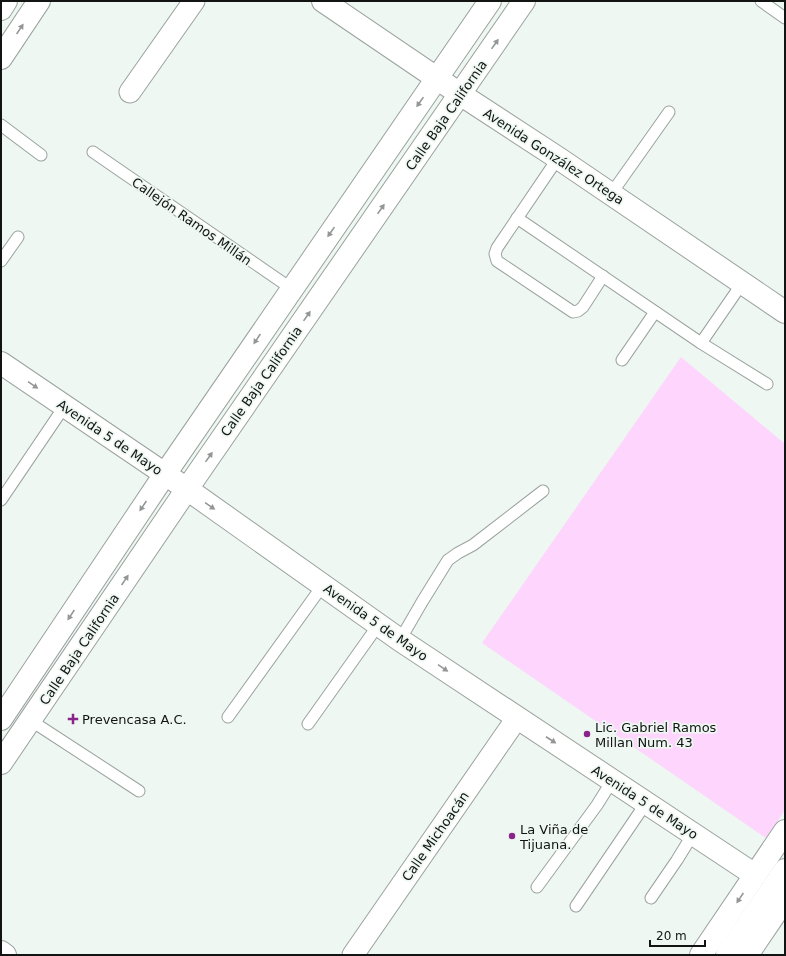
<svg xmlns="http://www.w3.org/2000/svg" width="786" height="956" viewBox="0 0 786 956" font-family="'DejaVu Sans',sans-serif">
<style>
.green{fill:#fed5fc}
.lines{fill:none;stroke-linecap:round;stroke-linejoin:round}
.service-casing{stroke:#9ba39e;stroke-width:13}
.minor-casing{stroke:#9ba39e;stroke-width:23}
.tertiary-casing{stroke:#9ba39e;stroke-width:24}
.secondary-casing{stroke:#9ba39e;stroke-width:24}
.motorway-casing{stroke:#9ba39e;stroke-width:24}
.service{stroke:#fff;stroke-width:11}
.minor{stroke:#fff;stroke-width:21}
.tertiary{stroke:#fff;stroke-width:22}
.secondary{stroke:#fff;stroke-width:22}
.motorway{stroke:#fff;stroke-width:22}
.oneway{fill:#949595}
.poi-dot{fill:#8a248b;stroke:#eef7f2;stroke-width:1.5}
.labels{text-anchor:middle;stroke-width:3.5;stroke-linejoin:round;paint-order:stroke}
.street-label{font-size:13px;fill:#111413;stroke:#eef7f2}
.poi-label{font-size:13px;fill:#111413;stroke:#eef7f2;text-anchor:start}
</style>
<rect width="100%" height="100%" fill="#eef7f2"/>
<polygon class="green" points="681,357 785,444 785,810 766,838 482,643"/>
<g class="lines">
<defs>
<g id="service">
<polyline points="761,1 785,18"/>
<polyline points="1,125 41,155"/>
<polyline points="93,152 292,289"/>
<polyline points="558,158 497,248 495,254 497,261 573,312 578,311 583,307 603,276"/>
<polyline points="611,194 669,112"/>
<polyline points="517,218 701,343 767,384"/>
<polyline points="1,261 18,237"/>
<polyline points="701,343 743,282"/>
<polyline points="622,360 655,312"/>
<polyline points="1,500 64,407"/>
<polyline points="400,640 422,602 448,560 458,553 473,545 543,491"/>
<polyline points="228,717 323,585"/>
<polyline points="30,720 139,791"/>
<polyline points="308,724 379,624"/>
<polyline points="537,887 597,805 612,781"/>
<polyline points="651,898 677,860 693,834"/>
<polyline points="576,906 646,803"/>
</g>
<g id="minor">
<polyline points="130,92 194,1"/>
<polyline points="353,955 517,718"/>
</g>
<g id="tertiary">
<polyline points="323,1 460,94 558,158 785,312"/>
<polyline points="1,363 187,489 400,640 755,875"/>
<polyline points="1,719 165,474 490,1"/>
<polyline points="1,763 187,489 524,1"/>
<polyline points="1,952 5,955"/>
</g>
<g id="secondary">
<polyline points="1,9 6,1"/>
<polyline points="1,58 39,1"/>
<polyline points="701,955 785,831"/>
</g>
<g id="motorway">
<polyline points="727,955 785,870"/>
<polyline points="747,955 785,899"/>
</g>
</defs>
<use href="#service" class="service-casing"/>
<use href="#minor" class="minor-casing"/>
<use href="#tertiary" class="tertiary-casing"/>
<use href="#secondary" class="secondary-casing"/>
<use href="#motorway" class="motorway-casing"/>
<use href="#service" class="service"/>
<use href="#minor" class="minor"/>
<use href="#tertiary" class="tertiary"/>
<use href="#secondary" class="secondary"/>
<use href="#motorway" class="motorway"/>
</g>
<defs><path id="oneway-solid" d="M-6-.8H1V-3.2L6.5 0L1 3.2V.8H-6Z"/></defs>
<g class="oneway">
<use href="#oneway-solid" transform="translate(20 29) rotate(-56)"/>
<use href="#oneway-solid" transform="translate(495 44) rotate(-55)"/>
<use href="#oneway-solid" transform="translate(420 102) rotate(125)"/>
<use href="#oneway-solid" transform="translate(381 209) rotate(-55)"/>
<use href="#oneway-solid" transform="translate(331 232) rotate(125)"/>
<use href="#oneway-solid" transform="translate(307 316) rotate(-55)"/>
<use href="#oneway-solid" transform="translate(257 339) rotate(124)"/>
<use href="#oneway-solid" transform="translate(33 385) rotate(34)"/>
<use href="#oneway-solid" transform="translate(209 457) rotate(-55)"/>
<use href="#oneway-solid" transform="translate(143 506) rotate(124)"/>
<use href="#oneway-solid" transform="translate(210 506) rotate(35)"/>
<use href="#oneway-solid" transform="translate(125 580) rotate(-56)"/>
<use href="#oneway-solid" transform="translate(71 615) rotate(124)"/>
<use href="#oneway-solid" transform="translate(443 668) rotate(34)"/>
<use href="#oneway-solid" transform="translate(551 740) rotate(33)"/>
<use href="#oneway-solid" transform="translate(740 898) rotate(124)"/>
</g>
<g class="poi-dot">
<path d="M71 713h4v4h4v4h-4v4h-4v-4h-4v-4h4z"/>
<circle cx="587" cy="734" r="4"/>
<circle cx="512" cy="836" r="4"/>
</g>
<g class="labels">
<g class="street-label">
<text transform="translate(446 115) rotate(-55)" y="5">Calle Baja California</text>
<text transform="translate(554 156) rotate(33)" y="5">Avenida González Ortega</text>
<text transform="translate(192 221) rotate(35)" y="5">Callejón Ramos Millán</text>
<text transform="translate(261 381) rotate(-55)" y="5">Calle Baja California</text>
<text transform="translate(110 437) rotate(34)" y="5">Avenida 5 de Mayo</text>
<text transform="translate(376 622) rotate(35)" y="5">Avenida 5 de Mayo</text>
<text transform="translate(79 649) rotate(-56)" y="5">Calle Baja California</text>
<text transform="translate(645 802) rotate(33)" y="5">Avenida 5 de Mayo</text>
<text transform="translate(435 836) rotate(-55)" y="5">Calle Michoacán</text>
</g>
<g class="poi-label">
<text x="82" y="724">Prevencasa A.C.</text>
<text x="595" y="732">Lic. Gabriel Ramos<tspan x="595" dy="15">Millan Num. 43</tspan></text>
<text x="520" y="834">La Viña de<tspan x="520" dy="15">Tijuana.</tspan></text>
</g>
</g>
<rect width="786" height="956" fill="none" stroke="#111413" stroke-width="4"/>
<path d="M650 940v6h55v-6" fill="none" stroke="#111413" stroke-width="2"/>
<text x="656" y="940" font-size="12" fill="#111413" stroke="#eef7f2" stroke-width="3" paint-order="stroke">20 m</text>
</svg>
